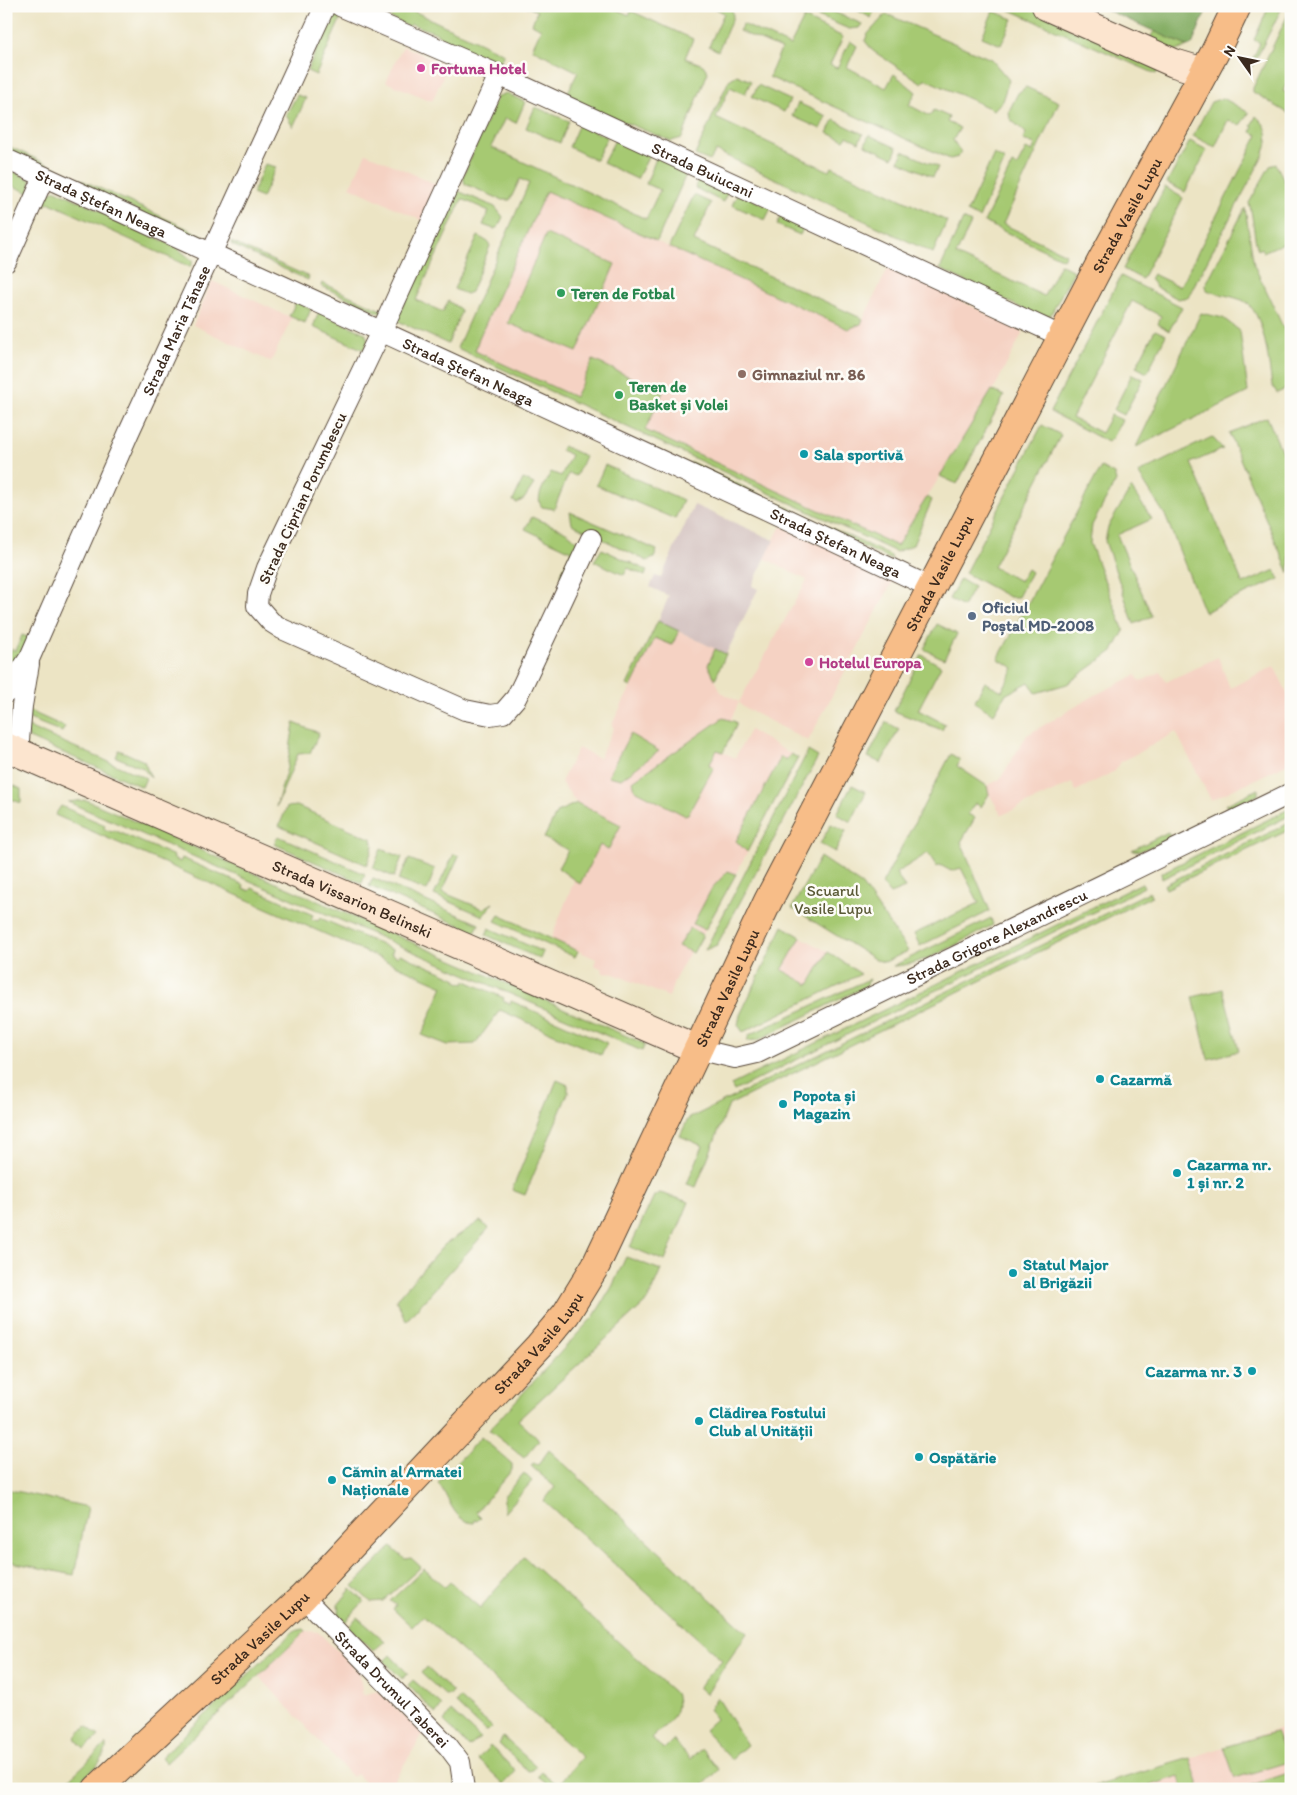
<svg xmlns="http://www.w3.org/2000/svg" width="1297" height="1795" viewBox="0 0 1297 1795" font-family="Itim,sans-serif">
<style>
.built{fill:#f5d2c3}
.industrial{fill:#d1bfbd}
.green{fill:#a6c972;stroke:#707a48}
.forest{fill:#84ad64;stroke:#606c41}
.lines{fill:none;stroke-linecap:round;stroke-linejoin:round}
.street-casing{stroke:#564637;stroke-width:22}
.secondary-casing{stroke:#564637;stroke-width:30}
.primary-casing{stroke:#564637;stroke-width:30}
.street{stroke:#fff;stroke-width:20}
.secondary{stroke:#fce5cf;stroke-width:28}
.primary{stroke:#f7bd88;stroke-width:28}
.hotel-dot{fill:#d1479c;stroke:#fdfcf7;stroke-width:2}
.leisure-dot{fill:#2e9e5b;stroke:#fdfcf7;stroke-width:2}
.education-dot{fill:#8d6e63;stroke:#fdfcf7;stroke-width:2}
.culture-dot{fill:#0f9aa8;stroke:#fdfcf7;stroke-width:2}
.service-dot{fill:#5c6f8a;stroke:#fdfcf7;stroke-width:2}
.labels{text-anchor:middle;stroke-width:5;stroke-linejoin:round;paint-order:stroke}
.hotel-label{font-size:16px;font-weight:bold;fill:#b23c85;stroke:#fdfcf7;text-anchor:start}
.street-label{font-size:16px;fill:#3b2a1e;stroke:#fdfcf7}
.leisure-label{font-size:16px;font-weight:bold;fill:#27864d;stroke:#fdfcf7;text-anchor:start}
.education-label{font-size:16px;font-weight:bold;fill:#785e54;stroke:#fdfcf7;text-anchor:start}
.culture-label{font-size:16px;font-weight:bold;fill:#0d838f;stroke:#fdfcf7;text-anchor:start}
.service-label{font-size:16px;font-weight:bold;fill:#4e5e75;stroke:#fdfcf7;text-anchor:start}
.park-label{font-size:16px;fill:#5b5a37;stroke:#fdfcf7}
</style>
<rect width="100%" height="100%" fill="#fdfcf7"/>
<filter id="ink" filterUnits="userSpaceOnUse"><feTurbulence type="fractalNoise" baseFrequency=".02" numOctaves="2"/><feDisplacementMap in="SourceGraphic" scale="10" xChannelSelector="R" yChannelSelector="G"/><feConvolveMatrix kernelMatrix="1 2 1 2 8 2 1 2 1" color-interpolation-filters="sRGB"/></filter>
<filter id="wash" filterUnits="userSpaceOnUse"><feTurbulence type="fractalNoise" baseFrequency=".0096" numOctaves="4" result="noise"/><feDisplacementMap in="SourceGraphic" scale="20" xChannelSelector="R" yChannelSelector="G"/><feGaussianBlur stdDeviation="1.12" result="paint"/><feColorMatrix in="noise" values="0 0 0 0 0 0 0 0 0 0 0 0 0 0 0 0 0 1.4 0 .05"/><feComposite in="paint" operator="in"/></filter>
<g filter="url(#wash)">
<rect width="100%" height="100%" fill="#ece4c4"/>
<g class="built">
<polygon points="403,46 448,66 432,101 386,82"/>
<polygon points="366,153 438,185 423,221 350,187"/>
<polygon points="546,191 848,329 861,324 888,268 954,297 1023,332 996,385 897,546 475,351 479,338"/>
<polygon points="212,281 292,318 271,362 193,325"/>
<polygon points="781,526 894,579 808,741 743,707 739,702 731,719 736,722 736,726 723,752 735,758 750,730 798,758 693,953 690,952 675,979 669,997 609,972 607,974 602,972 603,969 594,965 596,959 551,939 574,881 558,868 568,850 544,838 557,812 577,803 561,782 578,748 599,758 614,728 612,726 613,722 631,687 627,685 658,621 726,654 715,679 721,692 739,702 807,580 764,558"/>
<polygon points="1218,657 1230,688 1274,666 1291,700 1291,762 1211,800 1176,732 1121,762 1115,771 1076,791 1072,783 1002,815 989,794 987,786 1000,779 1027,735 1097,694 1136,675 1140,682 1160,672 1166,682"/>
<polygon points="801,937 828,952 809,985 782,970"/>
<polygon points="306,1631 318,1632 359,1672 363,1695 378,1691 423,1734 389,1789 371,1789 356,1774 352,1777 259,1676"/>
<polygon points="1291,1725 1291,1789 1086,1789 1190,1758"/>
</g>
<polygon class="industrial" points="694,505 774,540 752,586 758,589 726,654 658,621 669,596 650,587 655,576 661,578"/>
<g class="green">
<polygon points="367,6 403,6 504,54 499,63 492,68 448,47 449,42 434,32 411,24 409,27"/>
<polygon points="526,6 609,6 629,15 631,11 693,39 685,58 703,65 708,72 682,138 671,141 528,83 566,96 578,72 532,49 541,29 532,24 537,11"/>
<polygon points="711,6 732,6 733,17 718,51 709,46 724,13"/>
<polygon points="794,6 820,6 862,24 859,28 849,29"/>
<polygon points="850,6 876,6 871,18"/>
<polygon points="1001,6 1026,6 1160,65 1156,74"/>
<polygon points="1269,6 1283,6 1252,67 1250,65 1260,43 1254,40"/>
<polygon points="1291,8 1291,75 1283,91 1291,95 1291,115 1253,92 1253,88"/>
<polygon points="993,11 1013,19 1001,45 982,37"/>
<polygon points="343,13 316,75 307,71 332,15"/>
<polygon points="886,14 991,59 1009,80 1002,101 994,110 925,79 922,83 873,51 865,41 867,35"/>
<polygon points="804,18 843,37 830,65 837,68 850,41 857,46 847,67 886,88 894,74 916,92 909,105 930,116 934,110 949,117 947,122 960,128 953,140 961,153 958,157 950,159 769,77 781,49 739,31 743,24 790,46"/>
<polygon points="1154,31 1187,46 1177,51 1149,40"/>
<polygon points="737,75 751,81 745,94 730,87 716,118 829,171 832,167 947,221 933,253 716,151 710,161 695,155 729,80"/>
<polygon points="758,85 790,100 784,112 752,97"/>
<polygon points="1026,87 1059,102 1003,224 1066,254 1063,259 984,222 1012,164 1017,166 1026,149 1032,152 1035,144 1023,140 1026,133 1010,119 1009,111 1018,93"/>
<polygon points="506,93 525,102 516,123 505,118 491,147 646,219 660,190 646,184 657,156 688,170 657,241 546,191 479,338 475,351 575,397 593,360 663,392 645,430 897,546 927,497 932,500 913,545 896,552 457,348 529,183 520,179 510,200 502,200 465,184 463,176 497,97"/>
<polygon points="297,95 306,98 293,127 286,115"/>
<polygon points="1223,98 1249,113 1240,125 1228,120 1215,147 1193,136 1211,102"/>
<polygon points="798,103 827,116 821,129 792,116"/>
<polygon points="535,107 569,121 560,143 526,128"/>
<path d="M1256 116C1271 129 1269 139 1263 156L1188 297 1178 299 1156 287 1150 279 1153 274 1180 287 1258 135 1251 132 1253 127 1251 126Z"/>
<polygon points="834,120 863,134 859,142 847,136 844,140 828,133"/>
<polygon points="579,124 607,137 596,160 569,147"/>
<polygon points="869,135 897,148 893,158 865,145"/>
<polygon points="615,140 650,154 637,179 603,163"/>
<polygon points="1190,141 1207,150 1185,192 1167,183"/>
<polygon points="6,145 210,239 203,241 6,150"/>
<polygon points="903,151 938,167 933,177 899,161"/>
<polygon points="994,154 1005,160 979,218 967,212"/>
<polygon points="265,164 276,167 262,198 252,194"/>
<path d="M1276 164 1291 194V240L1263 252 1261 248 1258 250C1253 235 1254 219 1249 203L1270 166Z"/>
<polygon points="6,168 31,180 29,193 6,183"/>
<polygon points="701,174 730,187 723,202 695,188"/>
<polygon points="1165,187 1183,198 1142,279 1123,269"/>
<polygon points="56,190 176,247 193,261 190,267 50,203 41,206 45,194"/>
<polygon points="458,191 495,207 503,217 498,227 494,229 483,225 489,211 462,199 416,300 443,312 448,301 460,309 461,312 448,344 396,320 453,193"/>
<polygon points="738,193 771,208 765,220 732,205"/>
<polygon points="694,195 711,203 694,241 863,319 861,324 848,329 669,247"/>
<path d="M1245 208 1254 265 1291 344V387L1277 393 1272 385C1268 362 1265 310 1242 300 1231 296 1219 294 1208 291L1205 286Z"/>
<polygon points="782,213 805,224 800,235 777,225"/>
<polygon points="963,219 971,223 956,255 1044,296 1060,264 1074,271 1050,316 1032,313 940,269"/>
<polygon points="546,234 615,264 577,352 508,323"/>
<polygon points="478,236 488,242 490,246 471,292 466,294 454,289"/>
<polygon points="231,242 309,277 308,280 232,245"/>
<polygon points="1121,276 1182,307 1169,331 1158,324 1161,316 1132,301 1072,418 1101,433 1111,415 1122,420 1112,438 1108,442 1050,412"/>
<polygon points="322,283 383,311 382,314 321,286"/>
<polygon points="296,302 311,309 305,323 289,316"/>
<polygon points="319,312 365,333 368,340 364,350 313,327"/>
<polygon points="1201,313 1223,318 1240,331 1248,392 1136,447"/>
<polygon points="1155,330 1166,335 1147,373 1136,367"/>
<polygon points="1132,374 1143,379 1124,415 1114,410"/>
<polygon points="992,390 1004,396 957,484 940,476"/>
<polygon points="1267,417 1291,473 1289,573 1229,433"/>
<polygon points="1042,425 1061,435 993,567 1020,581 1027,569 1031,572 1018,597 1009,597 965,573"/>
<polygon points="1212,437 1223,449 1191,463 1243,584 1275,570 1279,579 1204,612 1165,515 1138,473"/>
<path d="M563 446 585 456 576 476 569 473 554 509 542 507C534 498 546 482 551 472L561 476 571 455 561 450Z"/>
<polygon points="691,462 891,556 892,560 689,467"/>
<polygon points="605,465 683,500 675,519 596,485"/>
<polygon points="1101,467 1114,474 1116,481 1092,525 1090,543 1124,631 1113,651 1067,684 1036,693 1029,682 1005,695 994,714 974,702 985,682 1002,691 1014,668 998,659"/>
<polygon points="523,479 534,484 524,499 517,503 513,501"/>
<polygon points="1131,488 1152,519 1117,535 1152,616 1134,624 1105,541 1108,527"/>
<polygon points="570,512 657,550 654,558 647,561 572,524"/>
<path d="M532 517C546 524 576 531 579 547L565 578 560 576 571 551 525 529Z"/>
<polygon points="602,549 644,569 647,570 645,576 628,568 624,575 594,561"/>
<polygon points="960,579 974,587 963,607 949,599"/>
<polygon points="658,621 679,631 672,645 655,638 631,687 627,685"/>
<polygon points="937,624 957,634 944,659 924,649"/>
<polygon points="22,635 30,638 6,686 6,661 12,649 16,651"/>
<polygon points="715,649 726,654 715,679 708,665"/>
<polygon points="922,655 941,666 918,710 945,724 942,730 894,711"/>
<polygon points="25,709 65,727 62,732 27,718"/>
<polygon points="723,718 736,722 736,726 723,752 717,750 709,765 714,767 688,814 684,815 635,790 633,781"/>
<polygon points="886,722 899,729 881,763 868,757"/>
<polygon points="294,723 319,733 310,753 298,754 276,807 287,768"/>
<polygon points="26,726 146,778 142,787 29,738"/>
<polygon points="630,734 659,751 621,779 608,776"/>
<polygon points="119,750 144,761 151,778 143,768 116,757"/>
<polygon points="808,751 818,757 717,945 705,950"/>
<polygon points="791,754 798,758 747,852 736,841 781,757 786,760"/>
<polygon points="951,754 960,760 957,766 987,786 989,794 981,807 975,803 968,814 975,818 961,842 990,911 920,946 914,934 979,903 961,868 951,871 940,865 937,867 928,853 896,873 905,888 890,894 882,884"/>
<polygon points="6,782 21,789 21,803 6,797"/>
<polygon points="852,785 866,792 851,822 837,814"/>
<polygon points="1258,789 1258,795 1230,808 1225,805"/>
<polygon points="86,800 645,1044 642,1051 68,802"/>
<polygon points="577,803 621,825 608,850 600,845 580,884 558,868 568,850 544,838 557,812"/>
<polygon points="61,806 105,825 104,829 112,832 114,830 174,856 173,858 180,862 182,858 244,885 243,888 250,891 252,888 313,915 311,919 318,921 320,918 393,950 391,954 398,957 400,954 457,979 456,981 464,984 466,981 504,998 503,1001 510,1004 511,1001 607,1043 601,1055 500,1010 475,1044 448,1045 422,1035 443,986 55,815"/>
<polygon points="297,806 372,839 373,846 367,865 279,826 287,807"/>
<polygon points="1291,808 1291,815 1162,879 1161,873"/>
<polygon points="1291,822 1291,829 1166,889 1164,885"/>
<polygon points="831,824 846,831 835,852 820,844"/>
<polygon points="1168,832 1171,838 1140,851 1132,850"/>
<polygon points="278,836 365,874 362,883 274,844"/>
<polygon points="381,849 402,857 394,877 373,868"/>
<polygon points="454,854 459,856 442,892 483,909 493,903 483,916 434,895"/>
<polygon points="820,857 862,885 908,951 885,962 876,960 792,908"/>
<polygon points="409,859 435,869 427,891 398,880"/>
<polygon points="728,871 736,874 705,930 693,924 712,888"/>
<polygon points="373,878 479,924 475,932 369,886"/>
<polygon points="1142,883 1144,887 734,1091 731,1085"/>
<polygon points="1149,892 1152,896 729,1105 696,1187 687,1184 703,1146 680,1136 688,1119"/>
<polygon points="499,915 578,951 575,957 495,921"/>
<path d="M991 918 993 925C965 939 924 966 893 966Z"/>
<polygon points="783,926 801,937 782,970 809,985 828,952 861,974 743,1032 738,1025 740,1015"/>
<polygon points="489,928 543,952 540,959 486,935"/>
<polygon points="690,928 703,935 693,953 678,946"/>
<polygon points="869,979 866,986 758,1040 747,1041 749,1035"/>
<polygon points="1223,989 1239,1051 1208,1059 1193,997"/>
<polygon points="557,1080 568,1085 568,1093 525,1195 512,1190"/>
<polygon points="660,1193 689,1202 665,1261 630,1247 654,1196"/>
<polygon points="480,1221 489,1228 406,1321 396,1300 444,1245"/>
<polygon points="626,1257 661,1270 648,1300 518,1420 539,1440 524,1458 489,1430 594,1316 612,1287"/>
<path d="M481 1437 512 1464V1470L476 1512 481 1517 477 1521 475 1520 474 1523C453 1522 449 1496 438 1483Z"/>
<polygon points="549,1450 747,1633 706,1694 698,1687 722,1660 544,1501 555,1487 531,1466 533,1463 538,1465"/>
<polygon points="524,1473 532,1481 504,1513 504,1496"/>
<polygon points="6,1489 88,1507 74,1575 6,1561"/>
<polygon points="391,1547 405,1559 411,1558 421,1567 383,1601 371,1602 353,1586"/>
<path d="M524 1557 675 1693C683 1716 665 1724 651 1739L664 1749 673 1740 690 1759 702 1749 719 1770 699 1789H548V1784L538 1776 542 1772 558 1785 582 1757 423 1616 412 1627 393 1609 396 1605 390 1601 424 1569 445 1587 450 1582 480 1608Z"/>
<polygon points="351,1589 364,1601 345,1622 339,1615 338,1605"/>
<polygon points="357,1617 385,1641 373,1651 349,1627"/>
<polygon points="304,1629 306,1631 166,1763 161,1757 294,1631"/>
<polygon points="390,1655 408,1674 402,1679 384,1661"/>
<polygon points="426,1667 453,1692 451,1695 445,1695 421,1673"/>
<polygon points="413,1680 442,1705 436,1714 408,1685"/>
<polygon points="717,1697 747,1745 731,1759 704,1730 716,1719 709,1710"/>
<polygon points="459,1698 492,1727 489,1730 485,1731 456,1704"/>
<polygon points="451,1711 480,1738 469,1747 444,1722"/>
<polygon points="86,1726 99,1736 84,1749 75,1738"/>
<polygon points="1275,1732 1288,1762 1235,1778 1224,1747"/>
<polygon points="503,1737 536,1766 533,1770 528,1771 499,1744"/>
<path d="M106 1744C108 1762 82 1778 71 1789H59Z"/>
<polygon points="490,1746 516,1771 504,1784 478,1759"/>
<polygon points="1190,1758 1200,1789 1183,1789 1179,1776 1149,1786 1150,1789 1086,1789"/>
<polygon points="1291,1772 1291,1789 1240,1789"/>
</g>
<polygon class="forest" points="1098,6 1208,6 1192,45 1187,46"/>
</g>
<g filter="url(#ink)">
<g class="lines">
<defs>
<g id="street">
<path id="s1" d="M340 6 499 75 1063 337"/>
<polyline points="499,75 387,319 267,568 258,594 257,606 271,622 282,629 465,710 490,715 503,713 516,698 522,686 591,539"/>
<path id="s2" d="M6 159C314 301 624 441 930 587"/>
<polyline points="6,262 44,177"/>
<path id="s3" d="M6 693 30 657 129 432 325 6"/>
<polyline points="18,752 22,706 29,664"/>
<path id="s4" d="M697 1049 735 1058 757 1053 1291 793"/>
<path id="s5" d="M303 1597 448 1746 460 1762 464 1789"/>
</g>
<g id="secondary">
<polyline points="1046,6 1174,63 1204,72"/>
<path id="s6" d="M6 747 697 1049"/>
</g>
<g id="primary">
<path id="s7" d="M97 1789 303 1597 539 1346 566 1314 596 1265 768 901 1101 262 1215 52 1237 6"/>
</g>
</defs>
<use href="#street" class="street-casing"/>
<use href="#secondary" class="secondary-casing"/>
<use href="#primary" class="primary-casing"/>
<use href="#street" class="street"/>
<use href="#secondary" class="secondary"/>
<use href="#primary" class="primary"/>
</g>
</g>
<g class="hotel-dot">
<circle cx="421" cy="68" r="5"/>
<circle cx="809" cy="662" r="5"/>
</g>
<g class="leisure-dot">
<circle cx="561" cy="293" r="5"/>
<circle cx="619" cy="395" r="5"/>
</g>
<circle class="education-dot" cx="742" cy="374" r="5"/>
<g class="culture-dot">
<circle cx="804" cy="454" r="5"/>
<circle cx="1100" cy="1079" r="5"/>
<circle cx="783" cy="1104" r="5"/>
<circle cx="1177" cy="1173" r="5"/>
<circle cx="1013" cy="1273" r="5"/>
<circle cx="1252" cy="1371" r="5"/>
<circle cx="699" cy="1421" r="5"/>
<circle cx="919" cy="1457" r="5"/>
<circle cx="332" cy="1480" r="5"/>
</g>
<circle class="service-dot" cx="972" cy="616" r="5"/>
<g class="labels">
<g class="hotel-label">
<text x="431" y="74">Fortuna Hotel</text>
<text x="819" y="668">Hotelul Europa</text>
</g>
<g class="street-label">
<text dy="6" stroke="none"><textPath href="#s1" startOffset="398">Strada Buiucani</textPath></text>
<text dy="6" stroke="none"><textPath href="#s2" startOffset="105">Strada Ștefan Neaga</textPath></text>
<text dy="6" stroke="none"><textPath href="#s7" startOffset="1902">Strada Vasile Lupu</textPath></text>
<text dy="6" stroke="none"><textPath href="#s3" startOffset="401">Strada Maria Tănase</textPath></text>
<text dy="6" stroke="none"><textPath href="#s2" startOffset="509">Strada Ștefan Neaga</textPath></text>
<text transform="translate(302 498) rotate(-65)" y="6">Strada Ciprian Porumbescu</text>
<text dy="6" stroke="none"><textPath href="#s2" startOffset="914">Strada Ștefan Neaga</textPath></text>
<text dy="6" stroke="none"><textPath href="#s7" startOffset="1498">Strada Vasile Lupu</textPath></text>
<text dy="6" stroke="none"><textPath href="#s6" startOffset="378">Strada Vissarion Belinski</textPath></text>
<text dy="6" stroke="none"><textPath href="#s4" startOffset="328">Strada Grigore Alexandrescu</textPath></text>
<text dy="6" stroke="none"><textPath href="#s7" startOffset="1032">Strada Vasile Lupu</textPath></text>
<text dy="6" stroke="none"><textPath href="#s7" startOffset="628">Strada Vasile Lupu</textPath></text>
<text dy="6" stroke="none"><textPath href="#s7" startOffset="222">Strada Vasile Lupu</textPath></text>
<text dy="6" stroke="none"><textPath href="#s5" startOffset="128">Strada Drumul Taberei</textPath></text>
</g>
<g class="leisure-label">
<text x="571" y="299">Teren de Fotbal</text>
<text x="629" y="392">Teren de<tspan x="629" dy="18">Basket și Volei</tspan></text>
</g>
<g class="education-label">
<text x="752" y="380">Gimnaziul nr. 86</text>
</g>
<g class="culture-label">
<text x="814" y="460">Sala sportivă</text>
<text x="1110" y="1085">Cazarmă</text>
<text x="793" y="1101">Popota și<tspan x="793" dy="18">Magazin</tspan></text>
<text x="1187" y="1170">Cazarma nr.<tspan x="1187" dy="18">1 și nr. 2</tspan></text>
<text x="1023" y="1270">Statul Major<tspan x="1023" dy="18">al Brigăzii</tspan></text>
<text x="1242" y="1377" text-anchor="end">Cazarma nr. 3</text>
<text x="709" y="1418">Clădirea Fostului<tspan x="709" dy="18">Club al Unității</tspan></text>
<text x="929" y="1463">Ospătărie</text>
<text x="342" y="1477">Cămin al Armatei<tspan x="342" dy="18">Naționale</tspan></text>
</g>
<g class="service-label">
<text x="982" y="613">Oficiul<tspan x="982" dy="18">Poștal MD-2008</tspan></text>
</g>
<g class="park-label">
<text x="833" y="896">Scuarul<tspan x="833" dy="18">Vasile Lupu</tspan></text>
</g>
</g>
<rect width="1297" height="1795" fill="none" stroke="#fdfcf7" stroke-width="25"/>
<g transform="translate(1240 58) rotate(303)" stroke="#fdfcf7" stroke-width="4" paint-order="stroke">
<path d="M0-4L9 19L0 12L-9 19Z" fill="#3b2a1e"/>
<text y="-8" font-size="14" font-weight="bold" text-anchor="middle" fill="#3b2a1e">N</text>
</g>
</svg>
